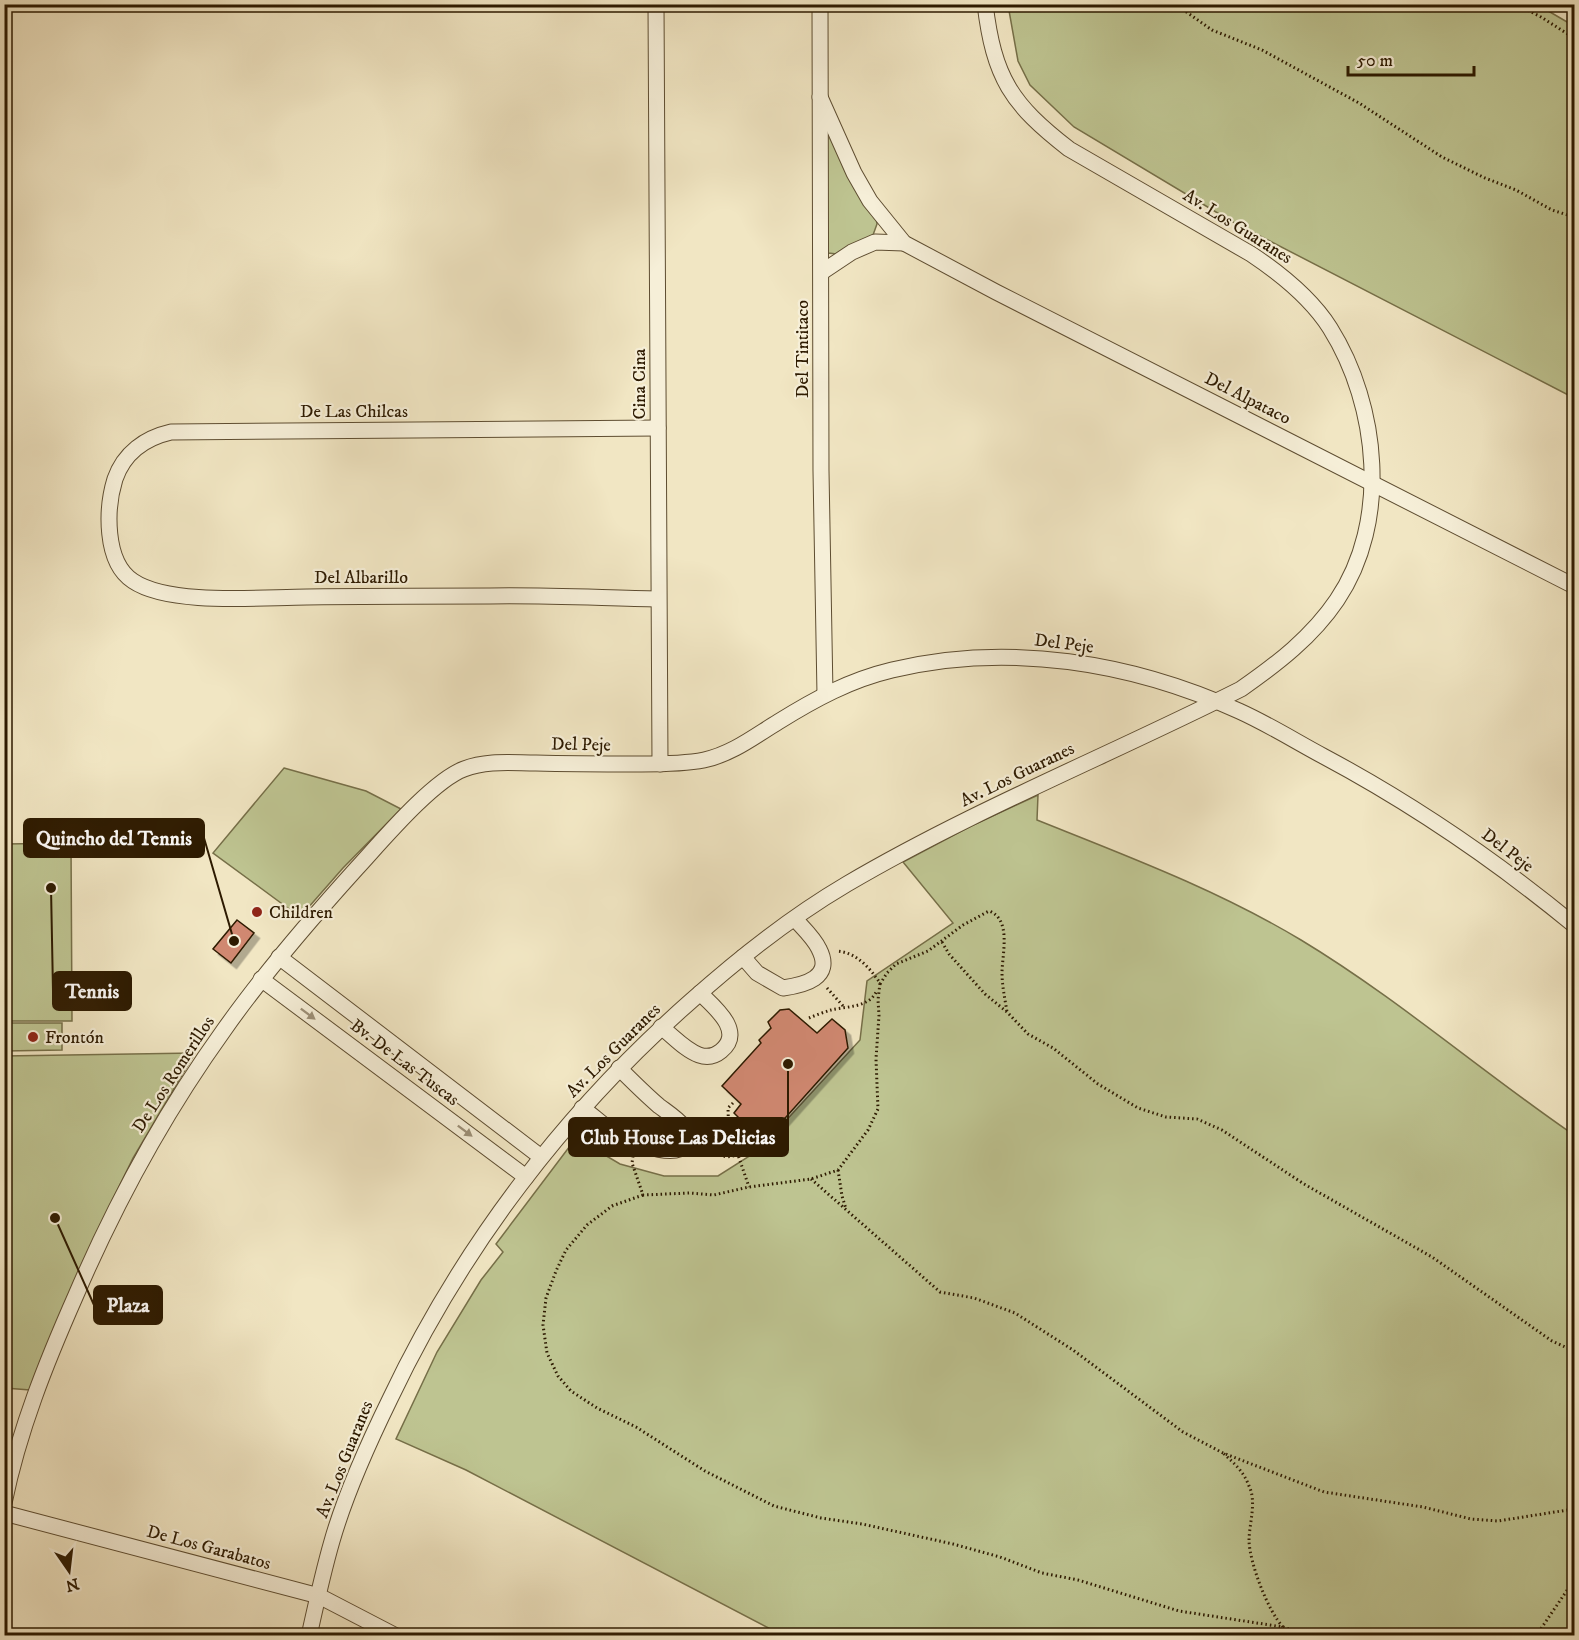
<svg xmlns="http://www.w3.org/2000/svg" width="1579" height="1640" viewBox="0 0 1579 1640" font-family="'IM FELL DW Pica',serif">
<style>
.green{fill:#bec491;stroke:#766f48;stroke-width:1.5}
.building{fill:#d08871;stroke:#2d1a00;stroke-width:1.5;filter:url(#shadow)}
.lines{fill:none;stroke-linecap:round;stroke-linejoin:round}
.minor-casing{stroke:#5e4d31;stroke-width:17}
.path{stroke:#2d1a00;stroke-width:3;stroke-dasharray:1.5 3;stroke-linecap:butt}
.minor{stroke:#f6efd8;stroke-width:15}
.oneway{fill:#9c8f77}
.poi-dot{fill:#8f2418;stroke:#f6efd8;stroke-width:2}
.labels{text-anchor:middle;stroke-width:4.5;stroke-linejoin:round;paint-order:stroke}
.street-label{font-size:18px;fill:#2d1a00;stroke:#f6efd8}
.poi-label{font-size:18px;fill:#2d1a00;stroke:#f6efd8;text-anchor:start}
.leader{fill:none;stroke:#2d1a00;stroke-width:2}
.callout-dot{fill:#2d1a00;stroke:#f6efd8;stroke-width:2}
.callout{fill:#2d1a00;stroke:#2d1a00;stroke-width:2}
.callout-label{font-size:20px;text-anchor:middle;font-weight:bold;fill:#fff}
</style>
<defs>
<filter id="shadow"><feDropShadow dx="5.5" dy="5.5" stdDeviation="0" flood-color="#0004"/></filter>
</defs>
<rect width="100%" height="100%" fill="#f1e6c3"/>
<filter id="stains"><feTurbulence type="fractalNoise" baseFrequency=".00333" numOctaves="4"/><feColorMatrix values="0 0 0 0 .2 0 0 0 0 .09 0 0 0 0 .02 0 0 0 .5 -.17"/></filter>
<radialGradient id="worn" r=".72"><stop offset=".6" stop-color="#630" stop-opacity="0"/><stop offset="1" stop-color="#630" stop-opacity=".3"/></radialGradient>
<g class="green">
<polygon points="1538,5 1574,26 1574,398 1231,221 1074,127 1030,85 1018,61 1008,5"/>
<polygon points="829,134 876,218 877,224 873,235 837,254 828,253 826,247 826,137"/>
<polygon points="284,768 366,791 401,809 343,868 300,917 213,853"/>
<path d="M1038 795 1037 820C1127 856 1218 890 1301 940 1397 998 1482 1072 1574 1135V1635H782L466 1470 396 1439 437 1352 481 1280 503 1252 496 1244 576 1138 620 1164 664 1176H718L759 1150 860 1040 867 981 953 923 903 862 971 826Z"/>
<polygon points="71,843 72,1021 5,1021 5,844"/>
<polygon points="5,1023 62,1023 62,1050 5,1051"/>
<polygon points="195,1053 133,1158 113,1199 30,1390 5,1388 4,1056"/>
</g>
<g class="building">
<polygon points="237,920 254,933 231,963 213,949"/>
<polygon points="789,1009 817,1033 832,1019 845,1030 848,1048 769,1136 753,1132 734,1113 741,1104 722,1086 761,1043 759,1040 771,1028 768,1022 780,1010"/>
</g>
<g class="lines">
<defs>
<g id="minor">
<polyline points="656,4 660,764"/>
<polyline points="820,4 821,471 825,694"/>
<polyline points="820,97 854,173 870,201 904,243 996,292 1574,586"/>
<polyline points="822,272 852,252 875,242 904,243"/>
<path d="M658 428 171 432C145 438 124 453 115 479 106 508 104 562 133 581 170 606 262 597 307 597 368 596 429 596 490 596 546 595 602 598 658 599"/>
<polyline points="279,957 541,1157"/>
<path d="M743 957 757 973 783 988C804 985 834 978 819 949 814 938 803 928 795 919"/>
<polyline points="261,979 526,1177"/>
<path d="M661 1027C673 1036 685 1050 699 1055 708 1058 715 1056 721 1051 745 1031 714 1007 700 993"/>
<path d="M582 1108C590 1113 597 1120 604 1125 618 1135 672 1162 684 1145 688 1140 687 1132 684 1127 678 1119 667 1112 659 1106 645 1094 632 1081 619 1068"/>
<path d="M4 1503C19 1430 46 1363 76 1295 116 1202 165 1112 224 1030 264 973 310 920 357 868 381 842 432 781 464 769 487 760 512 763 536 763 571 764 606 764 641 764 662 764 684 764 704 760 732 754 755 736 778 722 815 699 850 680 892 670 1008 642 1131 662 1239 711 1268 724 1295 741 1323 756 1413 804 1495 860 1574 925"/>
<polyline points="4,1513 319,1596 396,1636"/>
<path d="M309 1636C316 1604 323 1572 332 1541 346 1492 368 1444 390 1399 462 1247 565 1112 691 1001 739 958 791 917 847 884 973 810 1110 755 1241 689 1277 664 1312 637 1337 600 1390 522 1379 406 1330 328 1311 298 1281 274 1251 254L1069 149C1011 104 994 78 985 4"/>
</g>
</defs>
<use href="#minor" class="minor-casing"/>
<g class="path">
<polyline points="1175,4 1212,30 1262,50 1359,103 1442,157 1485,178 1516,190 1552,210 1574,217"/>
<polyline points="1516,4 1541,17 1574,38"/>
<polyline points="942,942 949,954 985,994 1007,1012 1028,1034 1053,1048 1098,1084 1138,1108 1166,1117 1197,1119 1222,1130 1304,1184 1432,1257 1552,1341 1574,1351"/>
<path d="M880 984 887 973 896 964 928 951 963 925 989 911C1012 919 1002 955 1002 973 1002 986 1005 999 1007 1012"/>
<polyline points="827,988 844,1007"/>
<path d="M809 1018C816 1015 824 1012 831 1010 847 1006 870 1008 877 990"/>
<polyline points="733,1103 728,1108 729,1141 738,1155 749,1187"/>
<polyline points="698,1148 727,1157 738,1155"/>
<path d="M633 1156 632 1163 643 1195 690 1193 714 1195 749 1187 811 1179 838 1170 868 1130 878 1109 876 1059 879 1015 878 1000 880 983C869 967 856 952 836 951"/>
<polyline points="838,1170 842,1196 846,1209"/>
<polyline points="811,1179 940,1292 974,1298 1015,1313 1073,1350 1183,1432 1223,1453 1324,1492 1423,1507 1471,1519 1498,1521 1574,1509"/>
<path d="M643 1195 612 1206 587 1225 566 1250 556 1271 546 1298 543 1325 547 1353 558 1376 571 1391 597 1408 636 1427 705 1471 774 1506 821 1518 862 1524 953 1544 1000 1557 1042 1573 1078 1580 1179 1611 1283 1627C1268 1611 1250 1564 1249 1541 1249 1524 1257 1502 1249 1486 1244 1472 1234 1463 1223 1453"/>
<polyline points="1283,1627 1311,1636"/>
<polyline points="1536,1636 1574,1580"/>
</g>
<use href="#minor" class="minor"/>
</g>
<defs><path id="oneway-solid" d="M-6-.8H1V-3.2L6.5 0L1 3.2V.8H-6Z" transform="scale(1.5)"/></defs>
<g class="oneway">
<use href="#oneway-solid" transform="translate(308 1014) rotate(37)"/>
<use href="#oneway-solid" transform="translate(465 1131) rotate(37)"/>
</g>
<g class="poi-dot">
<circle cx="257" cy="912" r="6"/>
<circle cx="33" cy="1037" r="6"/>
</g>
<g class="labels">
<g class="street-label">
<text transform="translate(1238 226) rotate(32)" y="6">Av. Los Guaranes</text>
<text transform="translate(802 349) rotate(-90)" y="6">Del Tintitaco</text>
<text transform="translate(639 384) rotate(-90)" y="6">Cina Cina</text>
<text transform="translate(1248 398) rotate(27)" y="6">Del Alpataco</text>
<text x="354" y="417">De Las Chilcas</text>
<text x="361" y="583">Del Albarillo</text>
<text transform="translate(1064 643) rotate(7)" y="6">Del Peje</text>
<text transform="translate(581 744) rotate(1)" y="6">Del Peje</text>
<text transform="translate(1017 774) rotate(-26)" y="6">Av. Los Guaranes</text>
<text transform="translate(1508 850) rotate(37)" y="6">Del Peje</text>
<text transform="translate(613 1050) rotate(-45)" y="6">Av. Los Guaranes</text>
<text transform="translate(405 1062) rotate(37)" y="6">Bv. De Las Tuscas</text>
<text transform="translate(173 1074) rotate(-57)" y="6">De Los Romerillos</text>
<text transform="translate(344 1459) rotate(-68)" y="6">Av. Los Guaranes</text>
<text transform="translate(209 1547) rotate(15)" y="6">De Los Garabatos</text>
</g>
<g class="poi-label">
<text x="269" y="918">Children</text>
<text x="45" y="1043">Frontón</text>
</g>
</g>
<path class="leader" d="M234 941L204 838M51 888L53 991M788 1064L788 1137M55 1218L94 1305"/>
<g class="callout-dot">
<circle cx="234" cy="941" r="6"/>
<circle cx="51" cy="888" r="6"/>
<circle cx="788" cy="1064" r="6"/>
<circle cx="55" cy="1218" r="6"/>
</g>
<g class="callout">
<rect x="24" y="819" width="180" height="38" rx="6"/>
<rect x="53" y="972" width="78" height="38" rx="6"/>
<rect x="569" y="1118" width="219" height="38" rx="6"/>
<rect x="94" y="1286" width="68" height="38" rx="6"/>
</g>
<g class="callout-label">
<text x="114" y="845">Quincho del Tennis</text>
<text x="92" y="998">Tennis</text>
<text x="678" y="1144">Club House Las Delicias</text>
<text x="128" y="1312">Plaza</text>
</g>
<rect width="1579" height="1640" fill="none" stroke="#f1e6c3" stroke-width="24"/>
<rect x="6" y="6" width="1567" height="1628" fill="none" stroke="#2d1a00" stroke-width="3"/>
<rect x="12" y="12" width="1555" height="1616" fill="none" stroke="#2d1a00" stroke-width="1.5"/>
<g transform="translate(69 1571) rotate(166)" stroke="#f6efd8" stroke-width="4.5" paint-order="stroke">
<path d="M0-4.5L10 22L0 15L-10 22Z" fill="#2d1a00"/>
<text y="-9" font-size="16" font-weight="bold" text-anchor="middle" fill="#2d1a00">N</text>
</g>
<path d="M1348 66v9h126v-9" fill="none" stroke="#2d1a00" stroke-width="3"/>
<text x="1357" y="66" font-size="18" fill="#2d1a00" stroke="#f6efd8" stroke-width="4.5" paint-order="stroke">50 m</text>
<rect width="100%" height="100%" filter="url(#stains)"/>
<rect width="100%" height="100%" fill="url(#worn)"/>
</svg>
